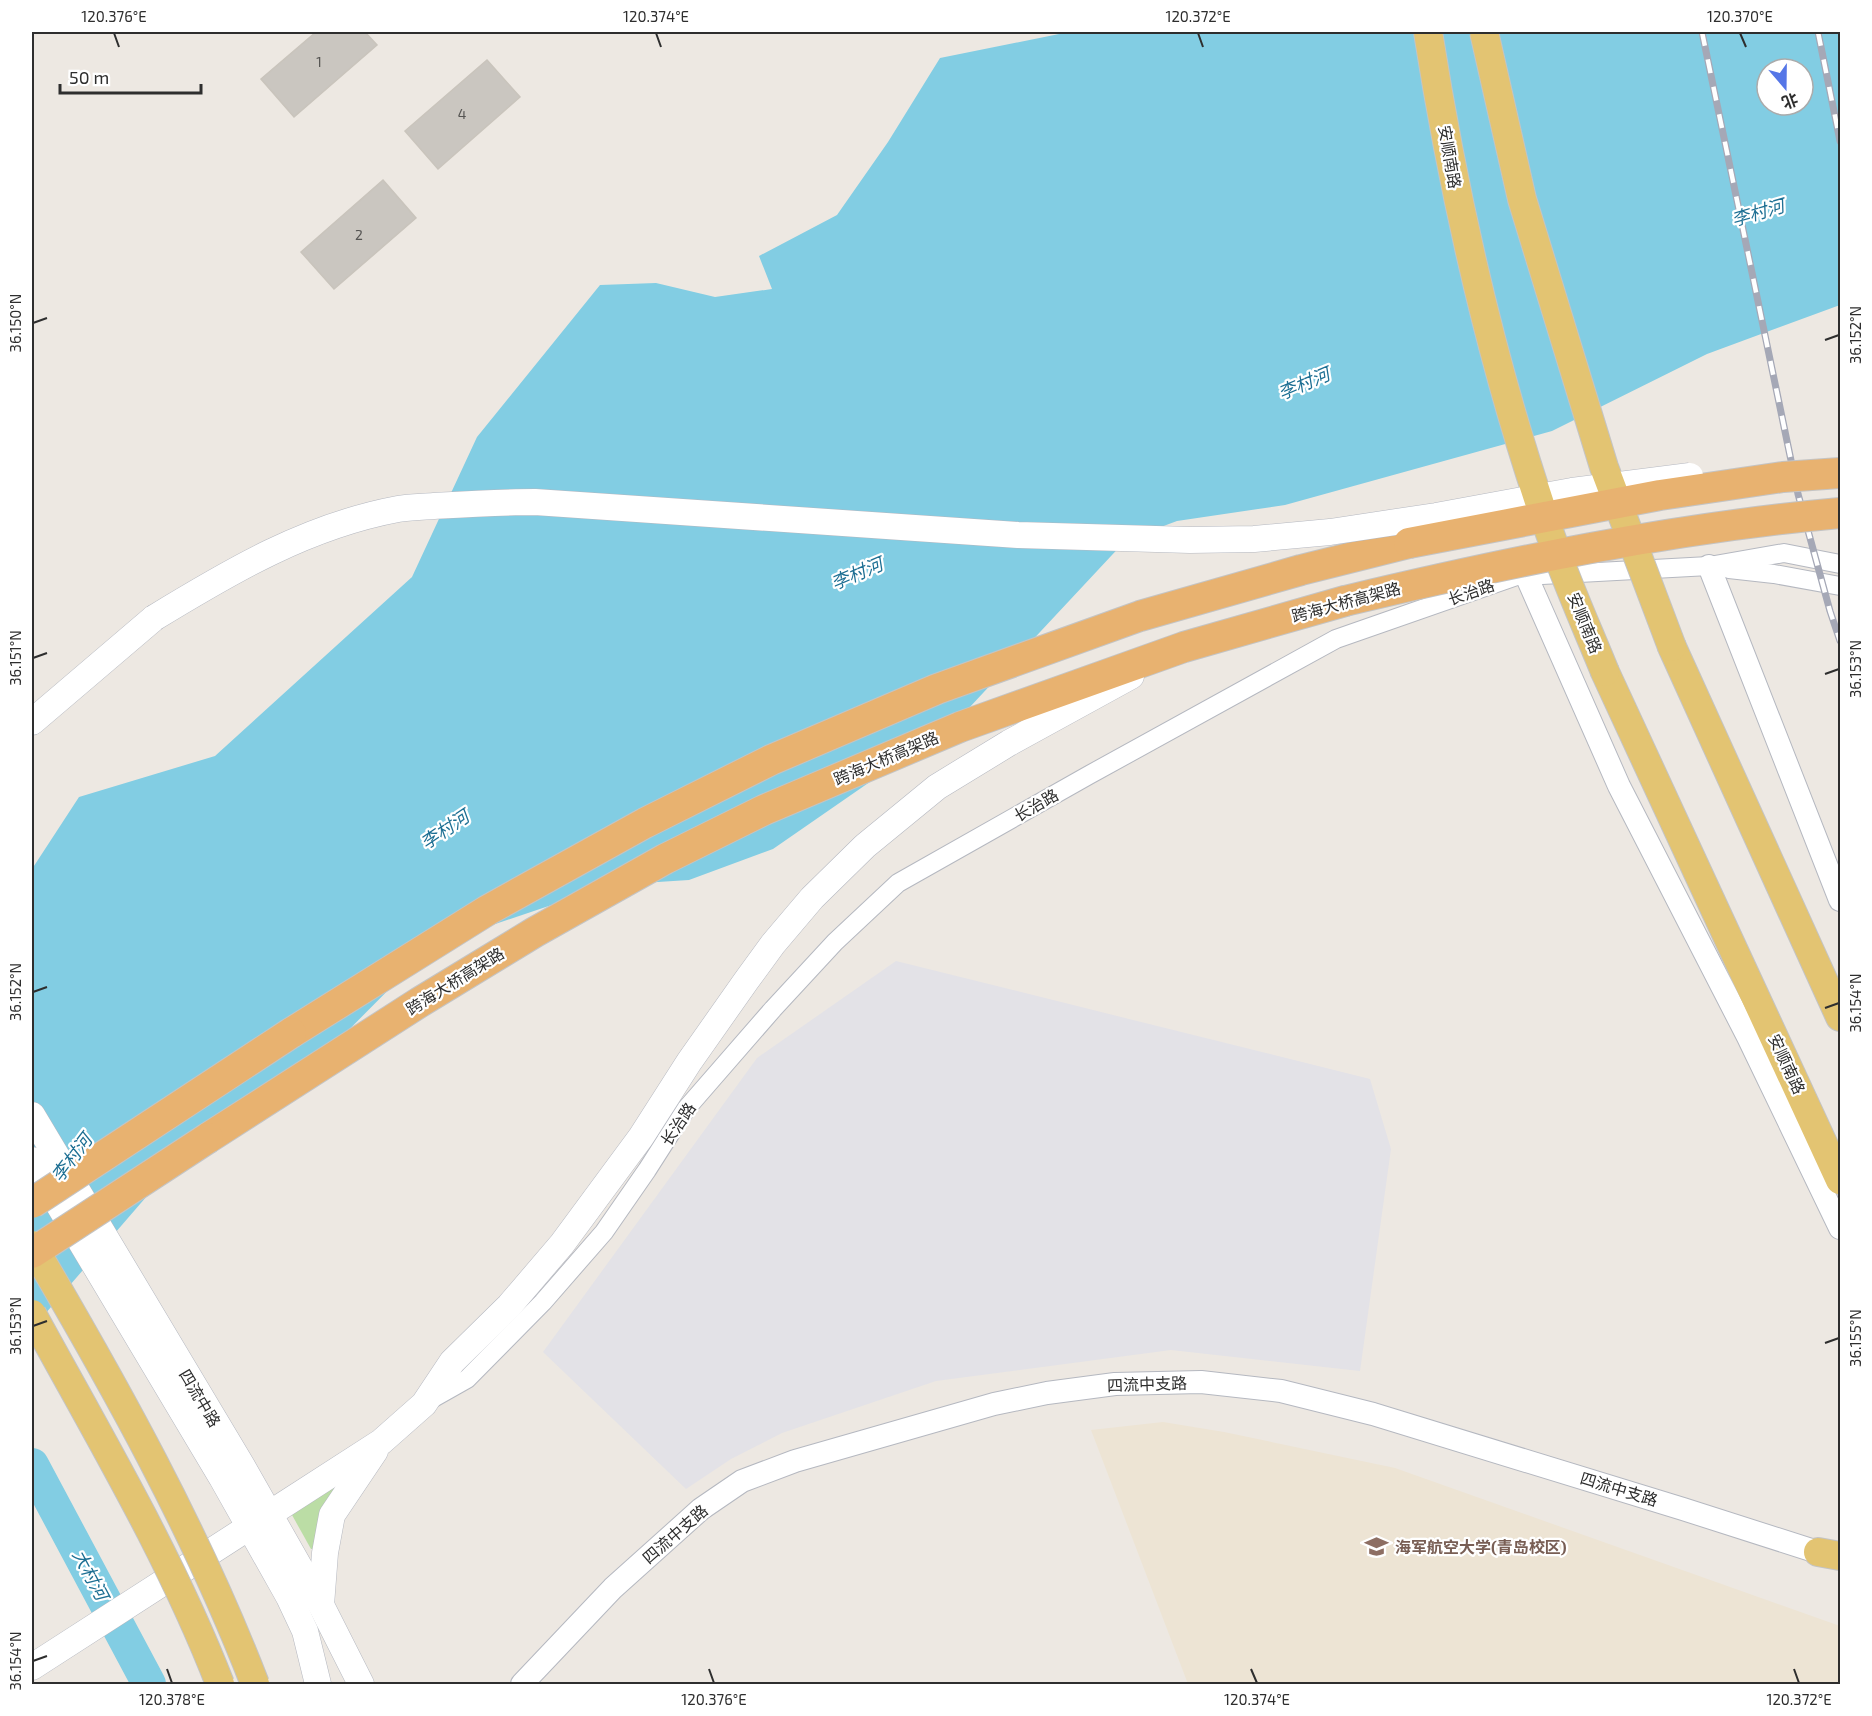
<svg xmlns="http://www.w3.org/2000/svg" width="1872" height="1716" viewBox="0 0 1872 1716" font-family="'Exo 2','Noto Sans SC',sans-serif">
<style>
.industrial{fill:#e3e2e7}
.education{fill:#ede4d4}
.green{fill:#bbdda5}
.water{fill:#82cde3;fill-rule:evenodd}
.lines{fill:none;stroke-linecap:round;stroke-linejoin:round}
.river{stroke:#82cde3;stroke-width:34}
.building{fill:#cac6c0;stroke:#c9c4bc;stroke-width:1.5}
.minor-casing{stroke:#b5b8c0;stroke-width:20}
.tertiary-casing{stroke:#b5b8c0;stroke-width:24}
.secondary-casing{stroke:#b5b8c0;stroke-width:27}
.primary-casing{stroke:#c4c4c4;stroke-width:30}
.trunk-casing{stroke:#c4c4c4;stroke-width:32}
.minor{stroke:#fff;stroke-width:18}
.tertiary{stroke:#fff;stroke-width:22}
.secondary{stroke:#fff;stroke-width:26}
.primary{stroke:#e3c472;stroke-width:28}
.trunk{stroke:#e8b270;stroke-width:30}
.rail-casing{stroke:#a5a8b6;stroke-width:7}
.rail{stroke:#fff;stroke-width:4.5;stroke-dasharray:14;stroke-linecap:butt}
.secondary-bridge-casing{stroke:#b5b8c0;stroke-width:27;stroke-linecap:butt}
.primary-bridge-casing{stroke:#c4c4c4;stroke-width:30;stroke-linecap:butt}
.trunk-bridge-casing{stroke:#c4c4c4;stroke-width:32;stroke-linecap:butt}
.secondary-bridge{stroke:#fff;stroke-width:26}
.primary-bridge{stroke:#e3c472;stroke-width:28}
.trunk-bridge{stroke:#e8b270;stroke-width:30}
.ticks{fill:none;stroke:#2e2e2e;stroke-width:2}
.labels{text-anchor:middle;stroke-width:4.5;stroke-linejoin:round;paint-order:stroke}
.number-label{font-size:14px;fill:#555452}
.street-label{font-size:16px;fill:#2e2e2e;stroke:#fff}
.education-label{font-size:16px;font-weight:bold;fill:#785e54;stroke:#fff;text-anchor:start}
.water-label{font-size:18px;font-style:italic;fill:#1d6f93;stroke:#fff}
.neatline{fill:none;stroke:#2e2e2e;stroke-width:2}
.ticks-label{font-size:15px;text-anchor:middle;fill:#2e2e2e}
</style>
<rect width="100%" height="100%" fill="#ede8e2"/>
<polygon class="industrial" points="896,961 1370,1079 1391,1149 1360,1371 1171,1350 936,1381 782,1433 731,1459 686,1489 543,1352 757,1058"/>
<polygon class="education" points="1163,1422 1224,1432 1395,1468 1840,1626 1840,1684 1188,1684 1091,1430"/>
<polygon class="green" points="340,1476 314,1549 311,1549 292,1515"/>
<path class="water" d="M1069 32H1840V305L1707 354 1552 431 1285 505 1177 521 1126 540 955 723 773 849 689 880 611 885 433 945 292 1087 198 1137 32 1329V1177L38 1174 32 1142V869L79 797 215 756 412 577 477 437 600 285 656 283 715 297 772 289 759 256 837 215 888 142 940 58ZM1767 69H1803V105H1767Z"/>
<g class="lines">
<polyline class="river" points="32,1465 149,1684"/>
</g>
<g class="building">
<polygon points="316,32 365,32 377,45 294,117 261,79"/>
<polygon points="487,60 520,97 438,169 405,131"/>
<polygon points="383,180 416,218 334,289 301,252"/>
</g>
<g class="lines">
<defs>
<g id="minor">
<polyline points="1729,569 1774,574 1840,586"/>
<polyline points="428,1401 467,1379 543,1302 604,1232 647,1170 686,1109 773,1009 835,942 898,883 1089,775 1336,639 1525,573 1522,576 1709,566 1784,553 1840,564"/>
</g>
<g id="tertiary">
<polyline points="1709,566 1840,900"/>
<polyline points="1525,573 1619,786 1748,1037 1840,1228"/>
<polyline points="522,1684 613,1588 701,1509 742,1481 795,1461 994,1404 1047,1393 1115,1384 1201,1382 1281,1391 1373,1414 1683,1509 1833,1557"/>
</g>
<g id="secondary">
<polyline points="32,722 154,618"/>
<polyline points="32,1115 242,1466 321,1605 361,1684"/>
<polyline points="32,1160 222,1478 289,1597 305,1631 318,1684"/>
<polyline points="321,1605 325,1553 332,1515 375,1451"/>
<polyline points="32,1667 381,1442 424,1404 452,1362 509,1306 562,1244 641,1137 689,1062 746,981 773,944 812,898 865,846 937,787 1009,743 1131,676"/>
</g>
<g id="primary">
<polyline points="1672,647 1840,1017"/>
<polyline points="1605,672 1840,1180"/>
<polyline points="1818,1552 1840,1556"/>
</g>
<g id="trunk">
<polyline points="291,1033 488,910 645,823 771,760 937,689 1140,616 1301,570 1409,543"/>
<polyline points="208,1138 420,1002 535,932 665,859 764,810 960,727 1184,647 1345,601"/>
</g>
</defs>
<use href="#minor" class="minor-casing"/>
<use href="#tertiary" class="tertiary-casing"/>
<use href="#secondary" class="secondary-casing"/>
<use href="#primary" class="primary-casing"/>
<use href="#trunk" class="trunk-casing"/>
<use href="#minor" class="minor"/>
<use href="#tertiary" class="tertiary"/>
<use href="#secondary" class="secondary"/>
<use href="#primary" class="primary"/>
<use href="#trunk" class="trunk"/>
<defs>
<g id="rail">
<polyline points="1702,32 1798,494 1830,611 1840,641"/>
<polyline points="1818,32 1840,141"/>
</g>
</defs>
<use href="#rail" class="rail-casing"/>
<use href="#rail" class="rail"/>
<defs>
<path id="secondary-bridge" d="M154 618C231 571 307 526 398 509 410 507 422 507 434 506 468 504 501 502 535 502L1018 535 1190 540 1254 539 1330 532 1436 516 1572 491 1690 476"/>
<g id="primary-bridge">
<path d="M1428 32C1456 210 1497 388 1559 559 1573 597 1590 635 1605 672"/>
<polyline points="1484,32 1522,199 1604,467 1672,647"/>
<path d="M32 1245C115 1386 196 1531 255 1684"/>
<path d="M32 1314C98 1435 170 1555 220 1684"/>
</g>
<g id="trunk-bridge">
<polyline points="1409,543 1660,495 1783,477 1840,473"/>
<path d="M1345 601C1508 562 1673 528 1840 513"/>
<polyline points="32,1203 291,1033"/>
<polyline points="32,1253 208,1138"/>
</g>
</defs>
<use href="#secondary-bridge" class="secondary-bridge-casing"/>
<use href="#primary-bridge" class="primary-bridge-casing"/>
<use href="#trunk-bridge" class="trunk-bridge-casing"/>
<use href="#secondary-bridge" class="secondary-bridge"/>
<use href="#primary-bridge" class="primary-bridge"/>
<use href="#trunk-bridge" class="trunk-bridge"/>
</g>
<path class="ticks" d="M114 33 119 47M656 33 661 47M1198 33 1203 47M1740 33 1746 47M33 323 47 318M1825 340 1839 335M33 658 47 653M1825 674 1839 669M33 992 47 987M1825 1008 1839 1003M33 1326 47 1321M1825 1343 1839 1338M33 1661 47 1656M167 1669 172 1683M709 1669 714 1683M1251 1669 1257 1683M1794 1669 1799 1683"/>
<defs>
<symbol id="university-bare" viewBox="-9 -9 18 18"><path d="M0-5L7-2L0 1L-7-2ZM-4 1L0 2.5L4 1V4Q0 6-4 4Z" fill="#8d6e63" stroke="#fff" stroke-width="2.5" paint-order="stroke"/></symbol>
</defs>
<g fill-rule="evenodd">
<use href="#university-bare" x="1360" y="1530" width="33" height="33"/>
</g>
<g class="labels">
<g class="number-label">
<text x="319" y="67">1</text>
<text x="462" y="119">4</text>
<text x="359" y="240">2</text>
</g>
<g class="street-label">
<text transform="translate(1450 157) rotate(80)" y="6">安顺南路</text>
<text transform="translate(1471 592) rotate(-19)" y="6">长治路</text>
<text transform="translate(1346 602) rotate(-15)" y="6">跨海大桥高架路</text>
<text transform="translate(1585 623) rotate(68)" y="6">安顺南路</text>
<text transform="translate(886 758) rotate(-23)" y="6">跨海大桥高架路</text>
<text transform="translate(1036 805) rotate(-30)" y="6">长治路</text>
<text transform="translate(455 981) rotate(-32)" y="6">跨海大桥高架路</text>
<text transform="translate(1787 1064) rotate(65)" y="6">安顺南路</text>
<text transform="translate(678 1124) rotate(-56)" y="6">长治路</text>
<text transform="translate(1147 1384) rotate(-2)" y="6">四流中支路</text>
<text transform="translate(200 1398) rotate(59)" y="6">四流中路</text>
<text transform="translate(1619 1489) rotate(17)" y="6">四流中支路</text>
<text transform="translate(675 1534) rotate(-41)" y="6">四流中支路</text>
</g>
<g class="education-label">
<text x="1395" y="1553">海军航空大学(青岛校区)</text>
</g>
<g class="water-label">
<text transform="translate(1758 213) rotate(-16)" y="6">李村河</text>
<text transform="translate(1304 384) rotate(-23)" y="6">李村河</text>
<text transform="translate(857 574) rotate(-23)" y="6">李村河</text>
<text transform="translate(445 830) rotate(-34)" y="6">李村河</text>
<text transform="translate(72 1158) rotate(-53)" y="6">李村河</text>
<text transform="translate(90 1575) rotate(62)" y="6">大村河</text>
</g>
</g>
<rect width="1872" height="1716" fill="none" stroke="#ffffff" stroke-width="66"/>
<g transform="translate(1785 87) rotate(160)"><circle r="28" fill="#ffffff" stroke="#ababab" stroke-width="1.5"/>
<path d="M0-4.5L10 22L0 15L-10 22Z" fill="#5576e7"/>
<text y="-9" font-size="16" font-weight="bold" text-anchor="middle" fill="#2e2e2e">北</text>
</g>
<path d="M60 84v9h141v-9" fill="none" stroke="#2e2e2e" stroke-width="3"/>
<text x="69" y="84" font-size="18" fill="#2e2e2e" stroke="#ffffff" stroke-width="4.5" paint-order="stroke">50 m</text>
<rect x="33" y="33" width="1806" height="1650" class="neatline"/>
<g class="ticks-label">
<text x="114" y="22">120.376°E</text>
<text x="656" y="22">120.374°E</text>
<text x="1198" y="22">120.372°E</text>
<text x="1740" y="22">120.370°E</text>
<text transform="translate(16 323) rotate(-90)" y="5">36.150°N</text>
<text transform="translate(1856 335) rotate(-90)" y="5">36.152°N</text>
<text transform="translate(16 658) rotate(-90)" y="5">36.151°N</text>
<text transform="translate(1856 669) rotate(-90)" y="5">36.153°N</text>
<text transform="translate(16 992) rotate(-90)" y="5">36.152°N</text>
<text transform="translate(1856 1003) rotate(-90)" y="5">36.154°N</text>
<text transform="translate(16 1326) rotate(-90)" y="5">36.153°N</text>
<text transform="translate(1856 1338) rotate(-90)" y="5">36.155°N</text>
<text transform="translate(16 1661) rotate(-90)" y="5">36.154°N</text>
<text x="172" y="1705">120.378°E</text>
<text x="714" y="1705">120.376°E</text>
<text x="1257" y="1705">120.374°E</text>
<text x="1799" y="1705">120.372°E</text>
</g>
</svg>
